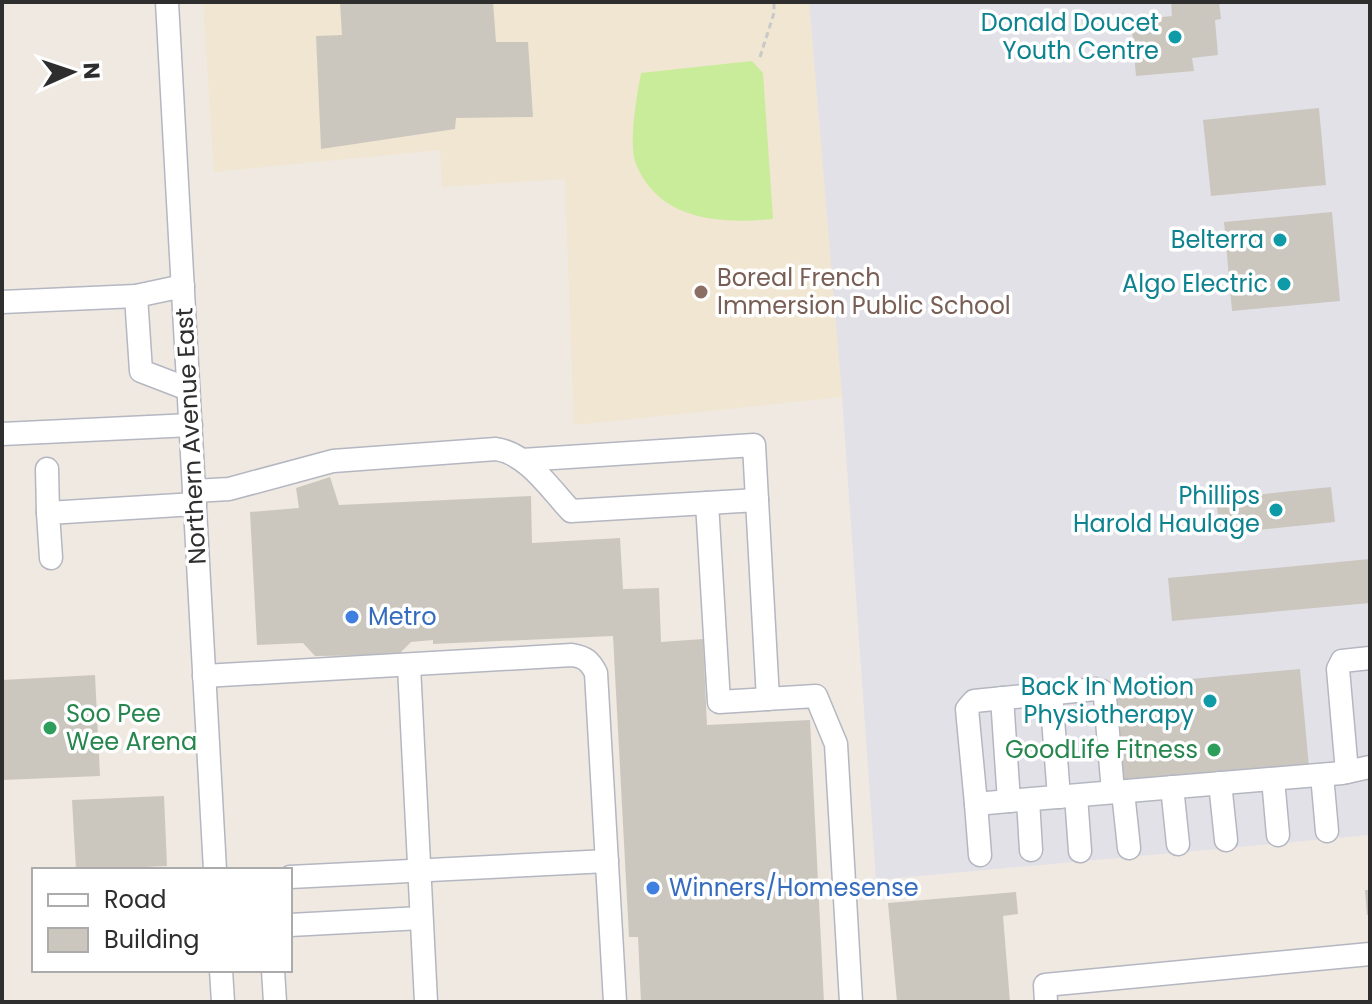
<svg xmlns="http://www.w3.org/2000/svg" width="1372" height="1004" viewBox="0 0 1372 1004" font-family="Poppins,sans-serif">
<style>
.industrial{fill:#e3e1e8}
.education{fill:#f0e6d1}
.pitch{fill:#c9ec9a}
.building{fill:#cbc7bf}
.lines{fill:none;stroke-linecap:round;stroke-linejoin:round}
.minor-casing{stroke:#b4b7c1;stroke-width:25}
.path{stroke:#c9c9c9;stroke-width:3;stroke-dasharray:6 4;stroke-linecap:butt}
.minor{stroke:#fff;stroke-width:22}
.culture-dot{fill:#0f9aa8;stroke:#fff;stroke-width:3}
.education-dot{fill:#8d6e63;stroke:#fff;stroke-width:3}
.shop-dot{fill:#3f7fe0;stroke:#fff;stroke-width:3}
.leisure-dot{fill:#2e9e5b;stroke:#fff;stroke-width:3}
.labels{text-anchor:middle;stroke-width:7;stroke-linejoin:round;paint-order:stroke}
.culture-label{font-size:24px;fill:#0d838f;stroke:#fff;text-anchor:end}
.education-label{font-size:24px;fill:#785e54;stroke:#fff;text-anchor:start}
.street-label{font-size:24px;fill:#2e2e2e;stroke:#fff}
.shop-label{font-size:24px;fill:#366cbe;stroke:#fff;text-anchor:start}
.leisure-label{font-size:24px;fill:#27864d;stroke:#fff;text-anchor:start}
</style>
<rect width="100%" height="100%" fill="#efe9e1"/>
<polygon class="industrial" points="809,2 1370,2 1370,835 876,880 842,397"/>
<polygon class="education" points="203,2 809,2 842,397 574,425 565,179 442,187 440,150 214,172"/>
<path class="pitch" d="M752 61 763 73 773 219C721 224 659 221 636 164 628 144 637 95 641 73Z"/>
<g class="building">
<polygon points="340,2 493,2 496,42 528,42 533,117 456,118 455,129 321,149 316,36 342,35"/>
<polygon points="1171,2 1219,2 1221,19 1215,20 1218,55 1192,58 1194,71 1136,76 1131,20 1172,16"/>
<polygon points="1319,108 1326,185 1211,196 1203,120"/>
<polygon points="1332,212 1340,301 1232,311 1224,222"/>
<polygon points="330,477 339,505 531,496 532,543 620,538 623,589 659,588 661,642 703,639 707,725 810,720 824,1002 641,1002 638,937 629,937 613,636 433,644 433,640 411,642 398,655 315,656 303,643 257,645 250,512 299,508 296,488"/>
<polygon points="1331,487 1335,522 1220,534 1216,499"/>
<polygon points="1370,559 1370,603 1172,621 1168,578"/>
<polygon points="1300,669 1309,767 1124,784 1115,686"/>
<polygon points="95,675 100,776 2,780 2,680"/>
<polygon points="164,796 167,866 76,870 72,800"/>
<polygon points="1365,890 1370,890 1370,915 1367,915"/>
<polygon points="1016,892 1018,914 1003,916 1010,1002 897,1002 888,903"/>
</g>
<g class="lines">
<defs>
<g id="minor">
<polyline points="167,2 215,870"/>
<polyline points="136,296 141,371 188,389"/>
<polyline points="2,302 136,296 183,286"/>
<polyline points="2,434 191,425"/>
<polyline points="522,460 754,445 757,500"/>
<polyline points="47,469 48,513"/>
<path d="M194 491 229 489 333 461 496 449C528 454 550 489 571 511L707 503 719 702 816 696 836 744 851 1002"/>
<polyline points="707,503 757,500 768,699"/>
<polyline points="51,558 48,513 195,504"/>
<polyline points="409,666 426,1002"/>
<path d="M204 676 572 655C585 657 590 661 596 673L615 1002"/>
<polyline points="1051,693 1059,797"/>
<polyline points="1002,698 1009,801"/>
<polyline points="1347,772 1338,669 1342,661 1370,658"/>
<polyline points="1322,775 1327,831"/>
<polyline points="1273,779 1278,835"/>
<polyline points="1220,783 1226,840"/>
<polyline points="1172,787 1178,844"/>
<polyline points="1113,792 1105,697 1102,691 1096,689 974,701 967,709 976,804 1009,801 1342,773 1370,767"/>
<polyline points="1123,792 1129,848"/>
<polyline points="1076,796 1080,851"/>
<polyline points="1028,800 1031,850"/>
<polyline points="976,804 980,855"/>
<polyline points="290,877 607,861"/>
<polyline points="290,925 421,918"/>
<polyline points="221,970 223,1002"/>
<polyline points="273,970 275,1002"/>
<polyline points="1046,1002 1045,985 1370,954"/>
</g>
</defs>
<use href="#minor" class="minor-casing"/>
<polyline class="path" points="760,57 774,13 774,2"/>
<use href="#minor" class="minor"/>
</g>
<g class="culture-dot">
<circle cx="1175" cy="37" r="8"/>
<circle cx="1280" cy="240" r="8"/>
<circle cx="1284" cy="284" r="8"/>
<circle cx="1276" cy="510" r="8"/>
<circle cx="1210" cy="701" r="8"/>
</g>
<circle class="education-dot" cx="701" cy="292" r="8"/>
<g class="shop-dot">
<circle cx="352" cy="617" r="8"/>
<circle cx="653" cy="888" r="8"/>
</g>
<g class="leisure-dot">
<circle cx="50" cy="728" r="8"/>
<circle cx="1214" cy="750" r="8"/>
</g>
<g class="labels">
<g class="culture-label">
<text x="1159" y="31">Donald Doucet<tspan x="1159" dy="28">Youth Centre</tspan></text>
<text x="1264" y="248">Belterra</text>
<text x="1268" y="292">Algo Electric</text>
<text x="1260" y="504">Phillips<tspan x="1260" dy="28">Harold Haulage</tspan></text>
<text x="1194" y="695">Back In Motion<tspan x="1194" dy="28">Physiotherapy</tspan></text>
</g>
<g class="education-label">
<text x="717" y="286">Boreal French<tspan x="717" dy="28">Immersion Public School</tspan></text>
</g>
<g class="street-label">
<text transform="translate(191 436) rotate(-93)" y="8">Northern Avenue East</text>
</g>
<g class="shop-label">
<text x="368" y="625">Metro</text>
<text x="669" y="896">Winners/Homesense</text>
</g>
<g class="leisure-label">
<text x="66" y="722">Soo Pee<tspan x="66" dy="28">Wee Arena</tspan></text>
<text x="1198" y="758" text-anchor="end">GoodLife Fitness</text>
</g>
</g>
<rect width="1372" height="1004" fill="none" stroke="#2e2e2e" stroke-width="8"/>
<rect x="32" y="868" width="260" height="104" fill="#ffffff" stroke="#ababab" stroke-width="2"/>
<rect x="48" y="894" width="40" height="12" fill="#ffffff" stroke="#ababab" stroke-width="2"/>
<text x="104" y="908" font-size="24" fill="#2e2e2e">Road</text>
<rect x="48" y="928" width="40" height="24" fill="#cbc7bf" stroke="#ababab" stroke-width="2"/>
<text x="104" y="948" font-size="24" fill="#2e2e2e">Building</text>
<g transform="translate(72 72) rotate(87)" stroke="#ffffff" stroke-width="6" paint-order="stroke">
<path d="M0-6L14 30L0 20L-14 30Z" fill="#2e2e2e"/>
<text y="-12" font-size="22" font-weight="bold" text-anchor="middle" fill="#2e2e2e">N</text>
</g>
</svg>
